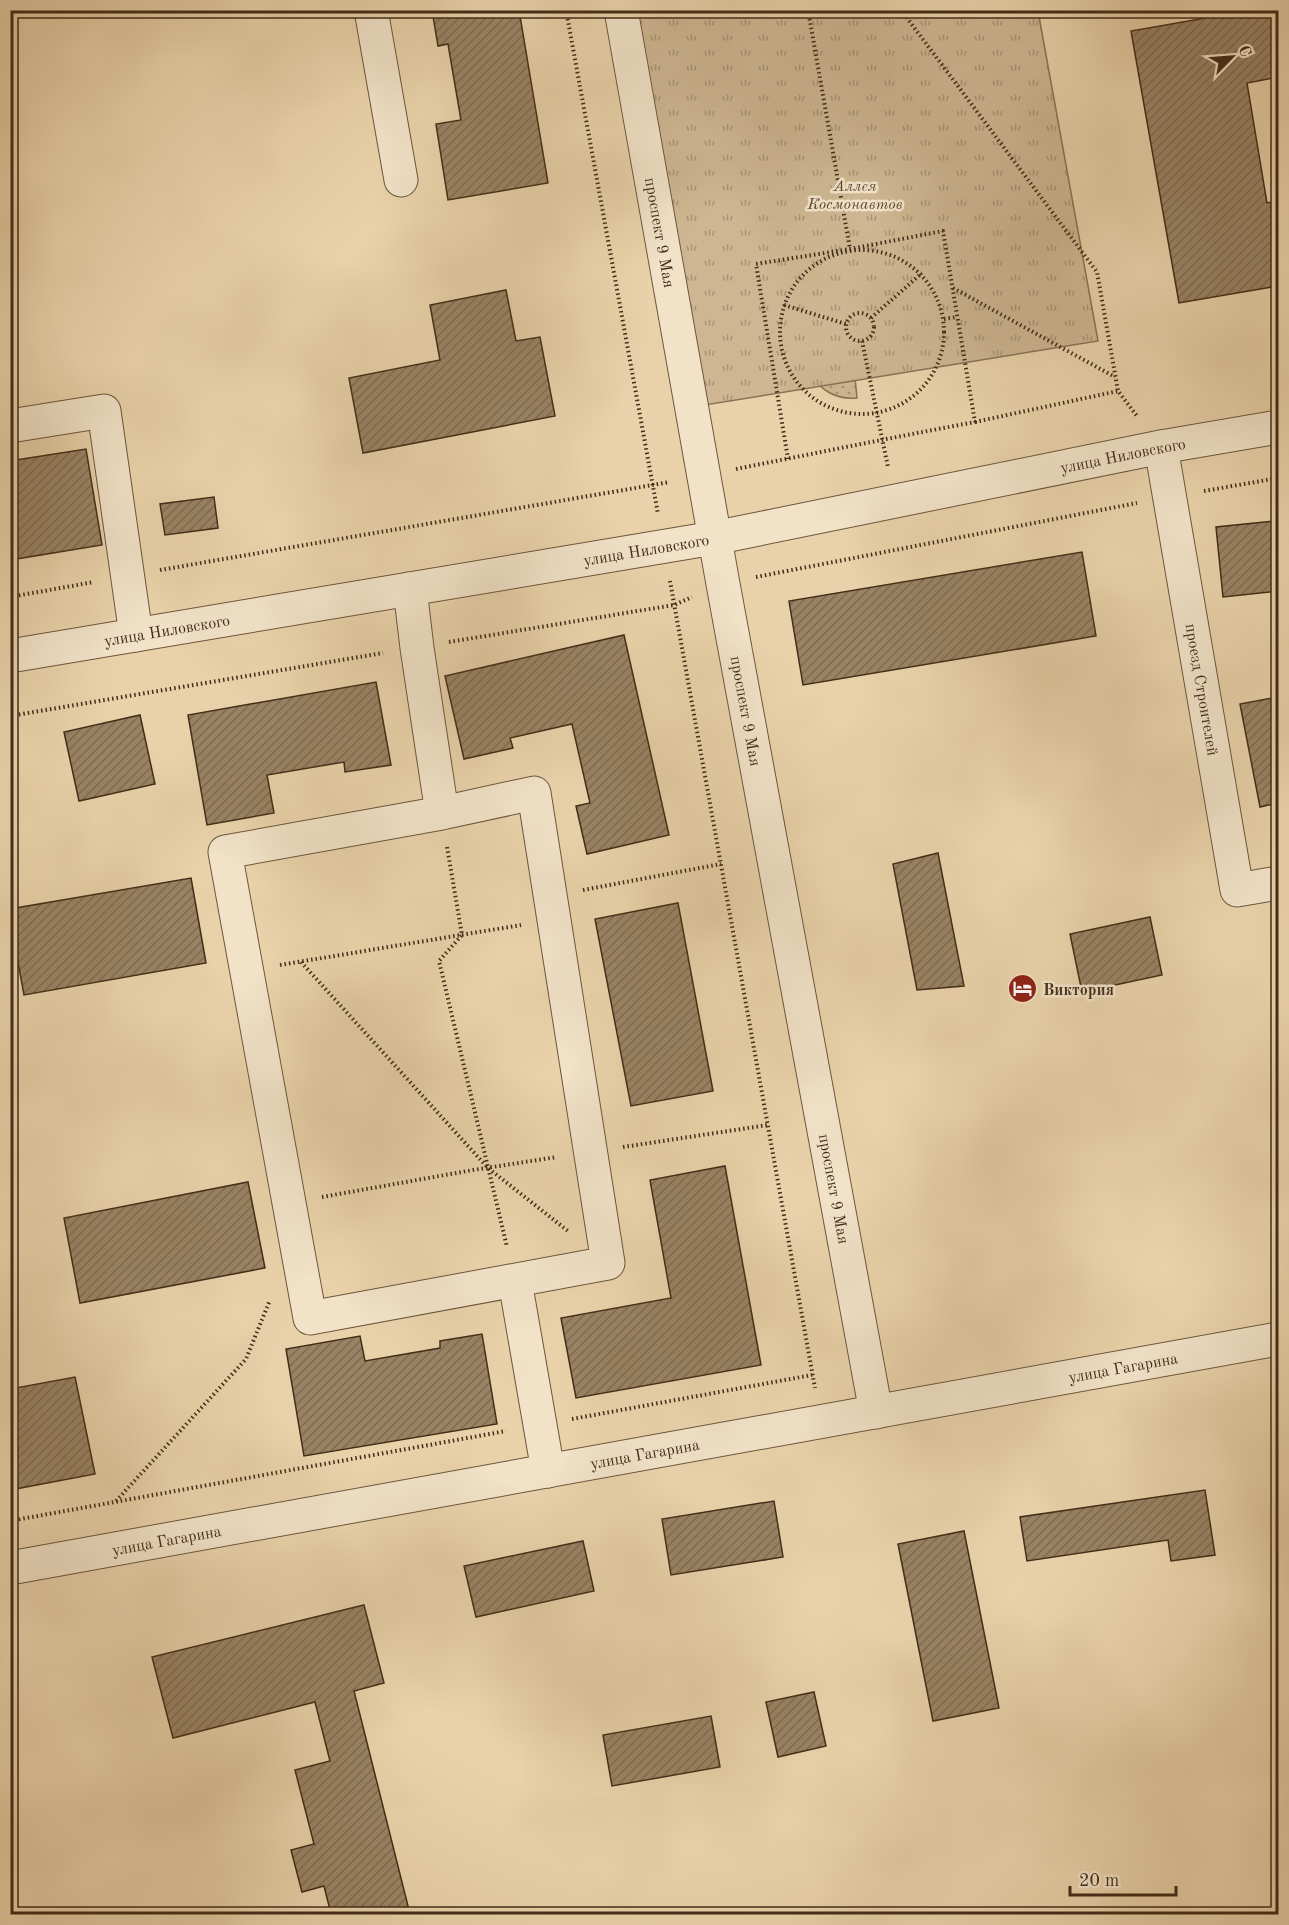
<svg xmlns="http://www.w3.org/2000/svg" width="1289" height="1925" viewBox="0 0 1289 1925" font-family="'Old Standard TT',serif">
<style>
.grass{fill:url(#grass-dots);stroke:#887255;stroke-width:1.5}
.park{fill:url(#park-tufts);stroke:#887255;stroke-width:1.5}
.building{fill:url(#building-hatch);stroke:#432d19;stroke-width:1.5}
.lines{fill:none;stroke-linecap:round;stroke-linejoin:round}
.minor-casing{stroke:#6c563d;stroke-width:35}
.path{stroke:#432d19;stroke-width:4;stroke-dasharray:1.5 3;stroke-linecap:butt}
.minor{stroke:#f1e2c8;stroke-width:33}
.labels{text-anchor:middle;stroke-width:5;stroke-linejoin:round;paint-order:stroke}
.park-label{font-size:16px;font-style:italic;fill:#5f4831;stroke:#f1e2c8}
.street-label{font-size:16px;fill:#432d19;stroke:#f1e2c8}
.poi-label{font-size:16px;font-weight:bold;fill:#432d19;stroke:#f1e2c8;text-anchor:start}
</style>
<defs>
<pattern id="grass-dots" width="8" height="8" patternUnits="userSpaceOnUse" patternTransform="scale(1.5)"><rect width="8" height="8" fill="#cdb691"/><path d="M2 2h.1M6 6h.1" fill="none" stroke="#a89476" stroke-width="1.8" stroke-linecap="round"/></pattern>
<pattern id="park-tufts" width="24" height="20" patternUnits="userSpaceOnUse" patternTransform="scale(1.5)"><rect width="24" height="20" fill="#cdb691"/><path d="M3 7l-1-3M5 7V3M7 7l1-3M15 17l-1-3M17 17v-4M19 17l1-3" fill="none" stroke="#a89476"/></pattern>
<pattern id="building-hatch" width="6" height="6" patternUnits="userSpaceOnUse" patternTransform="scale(1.5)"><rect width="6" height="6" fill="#998364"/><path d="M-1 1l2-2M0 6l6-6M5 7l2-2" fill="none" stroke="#7e6c52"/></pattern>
</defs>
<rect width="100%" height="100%" fill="#e9d2aa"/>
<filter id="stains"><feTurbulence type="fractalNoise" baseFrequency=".00333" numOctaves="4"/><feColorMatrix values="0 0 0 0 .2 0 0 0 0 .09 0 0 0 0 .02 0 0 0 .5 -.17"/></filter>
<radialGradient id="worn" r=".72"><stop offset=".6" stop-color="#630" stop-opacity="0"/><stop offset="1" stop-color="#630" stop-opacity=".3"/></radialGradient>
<path class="grass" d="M852 347 857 398C835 400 822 390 808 374Z"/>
<polygon class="park" points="636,11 1038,11 1098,341 705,405"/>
<g class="building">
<polygon points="432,10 519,10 548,183 448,200 436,124 461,120 448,44 438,46"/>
<polygon points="1251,10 1278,10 1278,77 1247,83 1267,203 1278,201 1278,286 1179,303 1131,31"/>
<polygon points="506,290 516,341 540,337 555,416 363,453 349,378 440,360 430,305"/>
<polygon points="86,449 102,545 10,560 10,461"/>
<polygon points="214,497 218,528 165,535 160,504"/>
<polygon points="1274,521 1278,557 1278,591 1223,597 1216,527"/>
<polygon points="1082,552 1096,636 803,685 789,601"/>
<polygon points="624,635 669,835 587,854 576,806 590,803 572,724 510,738 513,748 464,759 445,676"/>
<polygon points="376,682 391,765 345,772 344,762 267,775 274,813 207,825 188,715"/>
<polygon points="1278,697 1278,803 1260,807 1240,704"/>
<polygon points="140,715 155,784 79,801 64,732"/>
<polygon points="938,853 964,986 917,990 893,864"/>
<polygon points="191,878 206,963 24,995 10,919 10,909"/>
<polygon points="678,903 713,1091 631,1106 595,919"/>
<polygon points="1150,917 1162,975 1082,992 1070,934"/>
<polygon points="725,1166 761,1365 576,1398 561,1318 671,1298 650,1180"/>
<polygon points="248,1182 265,1268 80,1303 64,1218"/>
<polygon points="482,1334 497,1424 304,1456 286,1349 360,1336 365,1361 440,1348 440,1341"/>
<polygon points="75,1377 95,1474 10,1490 10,1389"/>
<polygon points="1205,1490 1215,1555 1171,1561 1168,1540 1027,1561 1020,1517"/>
<polygon points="774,1501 783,1557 671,1575 662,1519"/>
<polygon points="964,1531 999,1708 933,1721 898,1544"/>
<polygon points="583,1541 594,1591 476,1617 464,1566"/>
<polygon points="364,1605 384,1683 354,1691 410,1914 331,1914 324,1886 302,1892 291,1850 314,1844 295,1770 330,1761 315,1702 173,1738 152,1657"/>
<polygon points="814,1692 826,1746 778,1757 766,1702"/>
<polygon points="711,1716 720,1767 612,1786 603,1735"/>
</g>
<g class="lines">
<defs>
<g id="minor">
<polyline points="371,10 401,180"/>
<path id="s1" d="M621 10 723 584 876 1412"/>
<polyline points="10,426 104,411 136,635"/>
<path id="s2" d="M1161 447 1237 890 1278 883"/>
<polyline points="410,589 417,648 442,813 534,793 608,1263 310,1318 225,852 442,813"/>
<path id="s3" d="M10 656 714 538 1161 447 1278 427"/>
<polyline points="515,1281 548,1471"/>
<path id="s4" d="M10 1568 1278 1339"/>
</g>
</defs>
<use href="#minor" class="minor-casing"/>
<g class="path">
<polyline points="566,10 658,514"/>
<polyline points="808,10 850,249"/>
<polyline points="901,10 1097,272 1118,391 1137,416"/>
<circle cx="862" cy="332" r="82"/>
<polyline points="953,288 1115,377"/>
<polyline points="784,305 846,324"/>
<circle cx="860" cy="327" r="14"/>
<polyline points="871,318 922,273"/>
<polyline points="944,319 957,317"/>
<polyline points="862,341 888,467"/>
<polyline points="975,422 1118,391"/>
<path d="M736 469C816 453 895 437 975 422L943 231 850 249 756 264 788 459"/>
<polyline points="1204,491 1278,478"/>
<polyline points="160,570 670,482"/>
<polyline points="756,577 1137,503"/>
<polyline points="670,581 815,1388"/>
<polyline points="10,597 94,582"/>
<polyline points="449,642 674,605 692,597"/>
<polyline points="10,716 383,653"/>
<polyline points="447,847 462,935 439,961 507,1247"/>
<polyline points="583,890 721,864"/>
<polyline points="301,962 488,1168 568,1231"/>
<polyline points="280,965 521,925"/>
<polyline points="623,1147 768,1125"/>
<polyline points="322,1197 473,1170 557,1157"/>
<polyline points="572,1419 812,1375"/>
<polyline points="116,1501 246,1359 270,1300"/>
<polyline points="10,1521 506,1431"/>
</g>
<use href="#minor" class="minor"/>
</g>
<defs>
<symbol id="hotel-disc" viewBox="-11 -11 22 22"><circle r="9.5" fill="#8f2418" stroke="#f1e2c8"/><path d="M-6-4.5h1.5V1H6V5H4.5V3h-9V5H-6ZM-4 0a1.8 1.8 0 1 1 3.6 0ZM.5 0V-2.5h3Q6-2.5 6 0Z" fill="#fff"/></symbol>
</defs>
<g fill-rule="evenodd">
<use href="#hotel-disc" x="1006" y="972" width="33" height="33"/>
</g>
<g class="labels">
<g class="park-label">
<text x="855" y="191">Аллея<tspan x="855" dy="18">Космонавтов</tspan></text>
</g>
<g class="street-label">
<text dy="6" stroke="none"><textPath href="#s1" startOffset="226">проспект 9 Мая</textPath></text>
<text dy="6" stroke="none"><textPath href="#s3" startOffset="1131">улица Ниловского</textPath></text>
<text dy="6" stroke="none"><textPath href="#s3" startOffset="645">улица Ниловского</textPath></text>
<text dy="6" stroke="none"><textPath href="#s3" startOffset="159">улица Ниловского</textPath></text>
<text dy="6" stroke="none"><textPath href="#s2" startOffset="246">проезд Строителей</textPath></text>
<text dy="6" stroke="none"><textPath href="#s1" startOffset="712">проспект 9 Мая</textPath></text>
<text dy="6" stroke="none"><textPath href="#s1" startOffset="1198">проспект 9 Мая</textPath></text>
<text dy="6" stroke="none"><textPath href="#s4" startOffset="1131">улица Гагарина</textPath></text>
<text dy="6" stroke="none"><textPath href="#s4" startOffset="645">улица Гагарина</textPath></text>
<text dy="6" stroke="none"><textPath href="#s4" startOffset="159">улица Гагарина</textPath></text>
</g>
<g class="poi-label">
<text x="1043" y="995">Виктория</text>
</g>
</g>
<rect width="1289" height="1925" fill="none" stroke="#e9d2aa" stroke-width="36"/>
<rect x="12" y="12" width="1265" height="1901" fill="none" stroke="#432d19" stroke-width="3"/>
<rect x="18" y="18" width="1253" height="1889" fill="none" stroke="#432d19" stroke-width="1.5"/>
<g transform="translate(1232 57) rotate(65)" stroke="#f1e2c8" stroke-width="4.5" paint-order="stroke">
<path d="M0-4.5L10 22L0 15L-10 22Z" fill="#432d19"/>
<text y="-9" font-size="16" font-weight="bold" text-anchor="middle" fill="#432d19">С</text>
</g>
<path d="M1070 1886v9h106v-9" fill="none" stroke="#432d19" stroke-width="3"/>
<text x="1079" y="1886" font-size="18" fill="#432d19" stroke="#f1e2c8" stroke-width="4.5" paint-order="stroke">20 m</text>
<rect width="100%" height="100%" filter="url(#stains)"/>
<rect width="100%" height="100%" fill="url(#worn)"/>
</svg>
